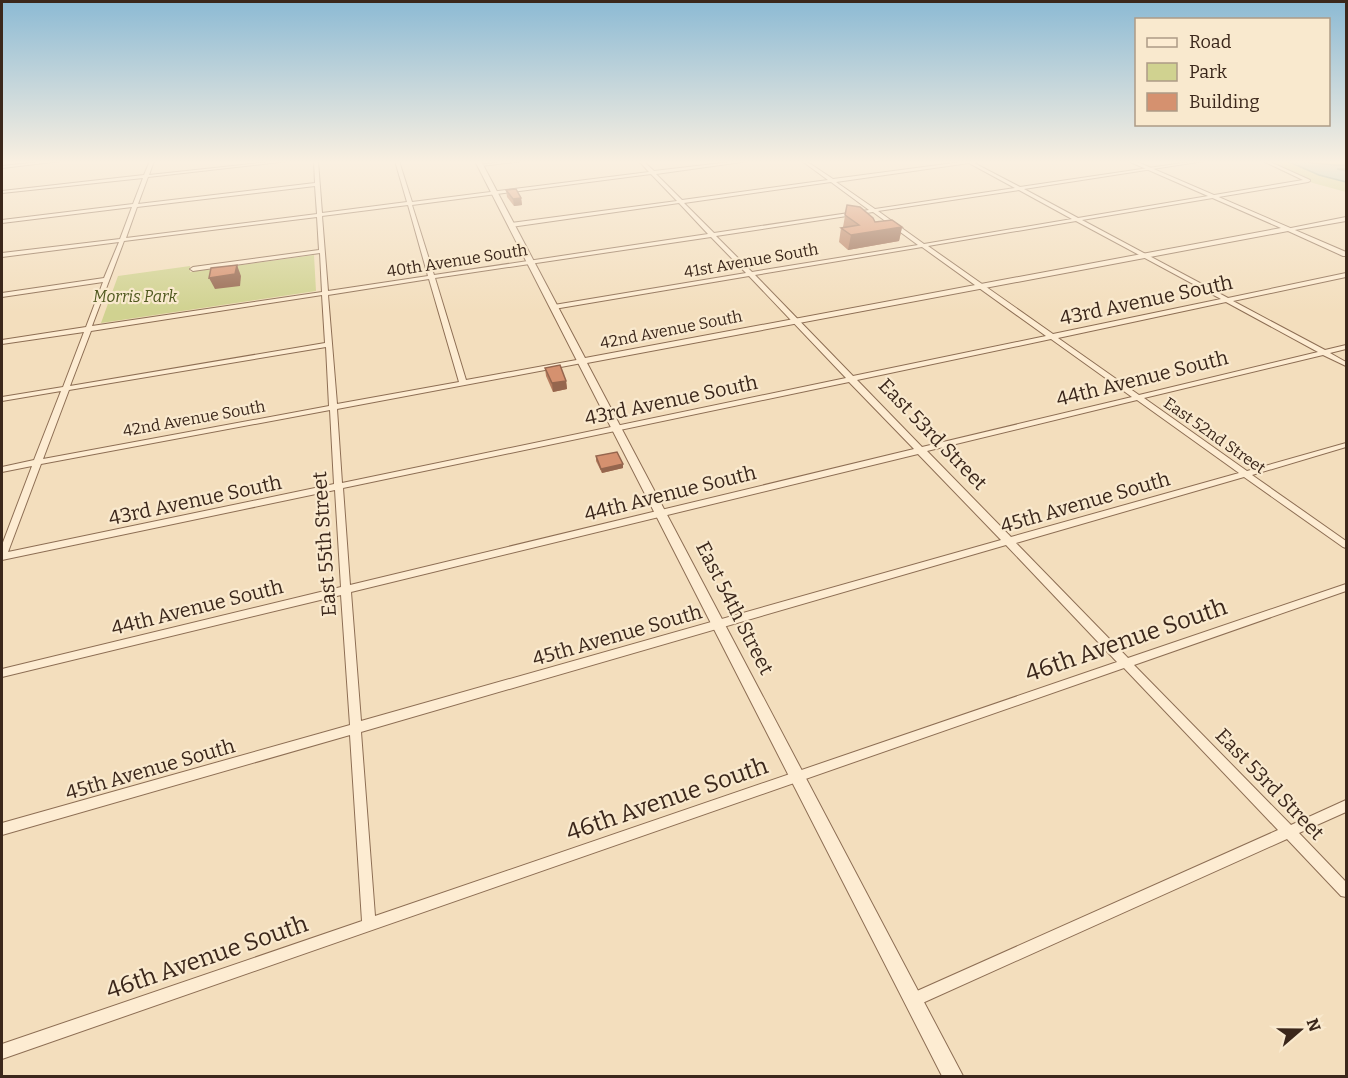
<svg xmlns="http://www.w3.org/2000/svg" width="1348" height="1078" viewBox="0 0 1348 1078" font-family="Bitter,serif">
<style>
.green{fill:#d0d290}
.water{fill:#a2c4b7;stroke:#689384;stroke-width:1.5}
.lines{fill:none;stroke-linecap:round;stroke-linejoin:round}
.minor-casing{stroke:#8d6e54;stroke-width:2}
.tertiary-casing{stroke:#8d6e54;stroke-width:2}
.minor{fill:#fdecd2;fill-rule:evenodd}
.tertiary{fill:#fdecd2;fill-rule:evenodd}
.wall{fill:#b77d5f}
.shaded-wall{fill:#95664e}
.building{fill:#d5916f;stroke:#95664e;stroke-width:1.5}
.labels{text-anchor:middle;stroke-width:4.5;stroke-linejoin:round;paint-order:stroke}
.far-street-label{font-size:16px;fill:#3b271b;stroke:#f9e9ce}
.far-park-label{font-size:16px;font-style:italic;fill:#50591f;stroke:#f9e9ce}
.street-label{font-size:20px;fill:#3b271b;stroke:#f9e9ce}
.near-street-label{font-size:24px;fill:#3b271b;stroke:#f9e9ce}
</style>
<rect width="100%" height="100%" fill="#f3debd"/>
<g class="green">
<polygon points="1260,161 1346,161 1346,192 1313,183"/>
<polygon points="314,255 316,291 101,323 118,276 190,266 190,272"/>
</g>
<path class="water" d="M1287 161C1308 161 1327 166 1346 165V169H1337L1346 171V182L1319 175Z"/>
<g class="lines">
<defs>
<g id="minor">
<polygon points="50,161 61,161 2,168 2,166"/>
<path d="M150 161H154L149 175 278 161H289L148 177 138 204 315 183 314 161H318L322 213 407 202 395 161H399L412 202 649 172 639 161H643L654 171 739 161H749L656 174 682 200 828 180 802 161H806L833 179 969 161H978L974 163 1020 187 1196 161H1204L1024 189 1078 218 1303 180 1263 161H1268L1310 180V181L1308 182 1082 220 1228 298 1346 273V277L1233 301 1325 350 1346 345V349L1330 353 1346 362V366L1323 355 1144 398 1247 471 1346 443V447L1252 475 1346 541V548L1343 547 1244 477 1016 543 1128 658 1346 584V591L1134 665 1291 825 1346 800V812L1299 833 1346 882V897L1341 896 1287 839 918 1005 913 1007 908 1005 906 1000 908 995 1278 830 1124 668 2 1059V1044L362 921 350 735 2 835V823L350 725 341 595 2 677V669L341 587 335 490 2 560V545L32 466 2 472V467L34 460 61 391 2 401V397L63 387 84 332 2 344V340L86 327 103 282 2 297V293L104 278 119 242 2 257V253L120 239 132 207 2 223V220L133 204 143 178 2 193V191L144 175ZM969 163 1015 188 875 209 836 182ZM651 174 677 201 511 223 508 225 511 227 679 203 708 234 434 275 412 205ZM831 182 869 210 714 233 684 203ZM315 186 317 214 126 238 137 207ZM1019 190 1072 219 924 244 878 211ZM408 205 428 276 328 291 322 216ZM873 212 918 245 752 272 716 236ZM317 217 319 250 193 267 190 269 193 271 320 253 322 292 92 326 124 241ZM1076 221 1221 299 1053 334 928 246ZM711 237 746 273 554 305 551 307 554 309 749 276 846 378 342 483 337 409 582 363 585 361 582 359 466 380 435 278ZM922 247 1046 336 853 376 755 275ZM429 279 459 382 337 404 328 295ZM322 295 325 343 70 386 91 331ZM1226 302 1318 352 1139 395 1058 338ZM1051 339 1132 397 922 447 857 380ZM326 347 329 406 43 459 69 390ZM849 382 914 449 350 585 343 488ZM1137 400 1239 473 1011 537 927 451ZM330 410 334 484 8 552 41 464ZM918 454 1001 540 361 721 351 592ZM1006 545 1117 662 375 916 361 732Z"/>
<polygon points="511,161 523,161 481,166 479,165"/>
<polygon points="1346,217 1346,221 1289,231 1286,229"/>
</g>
<polygon id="tertiary" points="475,161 481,161 585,358 1281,228 1128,161 1135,161 1346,252 1346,256 1343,256 1288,231 587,363 963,1076 942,1076"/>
</defs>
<use href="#minor" class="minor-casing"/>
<use href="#tertiary" class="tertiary-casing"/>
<use href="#minor" class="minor"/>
<use href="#tertiary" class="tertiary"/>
</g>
<g class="wall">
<polygon points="506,190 521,198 522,205 514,206 507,197"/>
<polygon points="847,205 875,222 902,227 899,241 848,250 839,242 841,228 843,227"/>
<polygon points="545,368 566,381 567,389 553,392 546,376"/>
<polygon points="596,456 623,464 623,468 602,473 596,461"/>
</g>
<g class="shaded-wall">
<polygon points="521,198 522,205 514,206 513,199"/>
<polygon points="902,227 899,241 848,250 851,235"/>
<polygon points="237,265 241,276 240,286 215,289 209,278"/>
<polygon points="566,381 567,389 553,392 552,383"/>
<polygon points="623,464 623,468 602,473 601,469"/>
</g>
<g class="building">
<polygon points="516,189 521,198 513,199 506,190"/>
<polygon points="847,205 860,207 873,218 875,222 892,220 902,227 851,235 841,228 859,225 845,215"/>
<polygon points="237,265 235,274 209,278 211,268"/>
<polygon points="560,365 566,381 552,383 545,368"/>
<polygon points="617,452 623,464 601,469 596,456"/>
</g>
<linearGradient id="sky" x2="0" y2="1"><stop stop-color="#8cbad4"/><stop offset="0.52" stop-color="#faf0e1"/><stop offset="1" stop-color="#faf0e1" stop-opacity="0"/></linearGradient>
<rect width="1348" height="312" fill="url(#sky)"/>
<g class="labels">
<g class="far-street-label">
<text transform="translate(457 260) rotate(-9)" y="6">40th Avenue South</text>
<text transform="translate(751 260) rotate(-10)" y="6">41st Avenue South</text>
<text transform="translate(671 329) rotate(-11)" y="6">42nd Avenue South</text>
<text transform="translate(194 418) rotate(-10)" y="6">42nd Avenue South</text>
<text transform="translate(1215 435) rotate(35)" y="6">East 52nd Street</text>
</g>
<g class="far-park-label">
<text x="135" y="302">Morris Park</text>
</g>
<g class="street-label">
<text transform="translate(1146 300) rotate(-12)" y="7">43rd Avenue South</text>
<text transform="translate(1142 378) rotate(-14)" y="7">44th Avenue South</text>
<text transform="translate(671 400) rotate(-12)" y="7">43rd Avenue South</text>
<text transform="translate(933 434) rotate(46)" y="7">East 53rd Street</text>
<text transform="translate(670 493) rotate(-14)" y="7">44th Avenue South</text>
<text transform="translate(195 500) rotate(-12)" y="7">43rd Avenue South</text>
<text transform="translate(1085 502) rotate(-16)" y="7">45th Avenue South</text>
<text transform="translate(324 544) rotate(-94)" y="7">East 55th Street</text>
<text transform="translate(197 607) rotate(-14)" y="7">44th Avenue South</text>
<text transform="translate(735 608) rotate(63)" y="7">East 54th Street</text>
<text transform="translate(617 635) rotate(-16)" y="7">45th Avenue South</text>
<text transform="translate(150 769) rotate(-16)" y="7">45th Avenue South</text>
<text transform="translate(1270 784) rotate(46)" y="7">East 53rd Street</text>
</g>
<g class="near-street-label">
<text transform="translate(1126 640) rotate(-19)" y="8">46th Avenue South</text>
<text transform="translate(667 799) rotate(-19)" y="8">46th Avenue South</text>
<text transform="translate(207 957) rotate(-19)" y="8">46th Avenue South</text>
</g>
</g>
<rect width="1348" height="1078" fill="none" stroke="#3b271b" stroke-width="6"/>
<rect x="1135" y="18" width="195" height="108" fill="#f9e9ce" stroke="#ad9b86" stroke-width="1.5"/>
<rect x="1147" y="38" width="30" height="9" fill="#fdecd2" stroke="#ad9b86" stroke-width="1.5"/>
<text x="1189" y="48" font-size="18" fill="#3b271b">Road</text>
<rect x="1147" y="63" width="30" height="18" fill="#d0d290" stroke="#ad9b86" stroke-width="1.5"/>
<text x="1189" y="78" font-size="18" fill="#3b271b">Park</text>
<rect x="1147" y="93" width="30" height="18" fill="#d5916f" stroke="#ad9b86" stroke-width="1.5"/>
<text x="1189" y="108" font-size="18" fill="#3b271b">Building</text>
<g transform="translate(1300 1030) rotate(70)" stroke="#f9e9ce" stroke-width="4.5" paint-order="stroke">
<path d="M0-4.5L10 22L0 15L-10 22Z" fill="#3b271b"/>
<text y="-9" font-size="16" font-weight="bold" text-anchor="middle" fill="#3b271b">N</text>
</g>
</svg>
